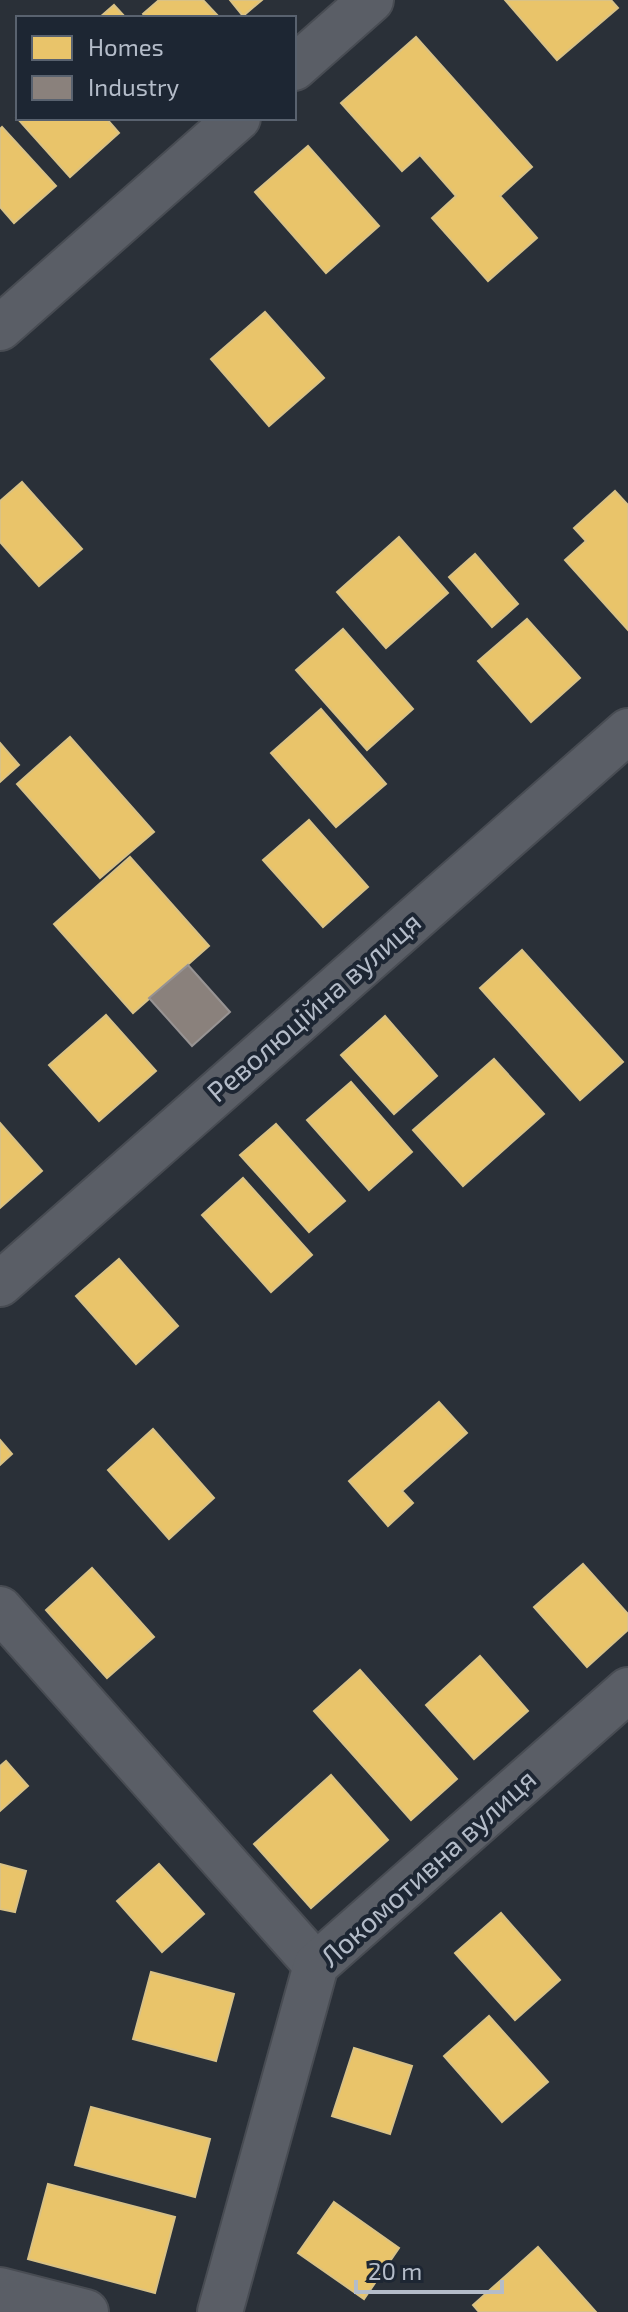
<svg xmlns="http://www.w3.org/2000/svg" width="628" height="2312" viewBox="0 0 628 2312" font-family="'Exo 2',sans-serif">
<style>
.homes{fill:#e9c46a;stroke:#d9c286;stroke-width:2}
.industry{fill:#8a817c;stroke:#979393;stroke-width:2}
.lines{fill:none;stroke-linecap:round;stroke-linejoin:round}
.minor-casing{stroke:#484c53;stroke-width:48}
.minor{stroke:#5a5e66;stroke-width:44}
.labels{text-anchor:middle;stroke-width:8;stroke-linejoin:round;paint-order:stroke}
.street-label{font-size:28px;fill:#b4bcc9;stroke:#1d2633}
</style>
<rect width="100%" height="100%" fill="#2a3038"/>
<g class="homes">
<polygon points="159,0 203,0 220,18 146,18 143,14"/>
<polygon points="230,0 262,0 243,16"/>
<polygon points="505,0 611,0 618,8 557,60"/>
<polygon points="114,5 126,18 99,18"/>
<polygon points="416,37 532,167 500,196 537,238 488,281 432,218 456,196 420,155 402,171 341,103"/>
<polygon points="17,118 106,118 119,133 70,177"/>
<polygon points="2,127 56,186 14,223 0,207 0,129"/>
<polygon points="308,146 379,226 326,273 255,192"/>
<polygon points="265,312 324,378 269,426 211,359"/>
<polygon points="22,482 82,549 39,586 0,542 0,501"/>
<polygon points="615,491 628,505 628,630 565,560 586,541 574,528"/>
<polygon points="399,537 448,593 386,648 337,592"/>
<polygon points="475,554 518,604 492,627 449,577"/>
<polygon points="527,619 580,678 531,722 478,661"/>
<polygon points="343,629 413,709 367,750 296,670"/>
<polygon points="321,709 386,784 336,827 271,753"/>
<polygon points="70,737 154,832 100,878 17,784"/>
<polygon points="0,743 19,765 0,782"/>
<polygon points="309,820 368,887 323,927 263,860"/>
<polygon points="130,857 209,946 133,1013 54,924"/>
<polygon points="522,950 623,1062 580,1100 480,988"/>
<polygon points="106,1015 156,1071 99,1121 49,1065"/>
<polygon points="385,1016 437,1076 394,1114 341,1055"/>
<polygon points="494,1059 544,1114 463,1186 413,1130"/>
<polygon points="351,1082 412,1152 369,1190 307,1120"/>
<polygon points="0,1123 42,1171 0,1208"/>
<polygon points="276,1124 345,1201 309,1232 240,1155"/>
<polygon points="243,1178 312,1255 271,1292 202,1215"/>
<polygon points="119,1259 178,1326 136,1364 76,1296"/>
<polygon points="439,1402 467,1433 402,1491 413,1503 388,1526 349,1481"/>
<polygon points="153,1429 214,1498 169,1539 108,1470"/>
<polygon points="0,1440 12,1454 0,1465"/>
<polygon points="583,1564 628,1614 628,1630 587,1667 534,1607"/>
<polygon points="92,1568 154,1637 107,1678 46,1610"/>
<polygon points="480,1656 528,1711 474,1759 426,1705"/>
<polygon points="360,1670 457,1779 411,1820 314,1711"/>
<polygon points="6,1761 28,1786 0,1811 0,1766"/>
<polygon points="331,1775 388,1840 311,1908 254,1844"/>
<polygon points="0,1864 26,1871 15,1912 0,1909"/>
<polygon points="159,1864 204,1914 162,1952 117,1901"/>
<polygon points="501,1913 560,1980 515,2020 455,1953"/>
<polygon points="151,1972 234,1994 216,2061 133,2039"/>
<polygon points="489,2016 548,2082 502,2122 444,2056"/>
<polygon points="354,2048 412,2066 390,2134 332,2116"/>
<polygon points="91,2107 210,2139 195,2197 75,2165"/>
<polygon points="48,2184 175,2217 155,2293 28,2259"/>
<polygon points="334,2202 399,2248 364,2299 298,2253"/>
<polygon points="538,2247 596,2312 479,2312 473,2305"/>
</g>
<polygon class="industry" points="188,965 230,1012 192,1046 149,998"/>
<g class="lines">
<defs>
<g id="minor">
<polyline points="294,68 371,0"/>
<polyline points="0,328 238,118"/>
<polyline points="0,1284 628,731"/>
<polyline points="0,1609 316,1965"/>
<polyline points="0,2290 86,2312"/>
<polyline points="220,2312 316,1965 628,1690"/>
</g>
</defs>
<use href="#minor" class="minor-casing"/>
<use href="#minor" class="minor"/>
</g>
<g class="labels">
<g class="street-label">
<text transform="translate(314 1007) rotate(-41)" y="10">Революційна вулиця</text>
<text transform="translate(428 1868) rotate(-42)" y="10">Локомотивна вулиця</text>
</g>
</g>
<rect x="16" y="16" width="280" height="104" fill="#1d2633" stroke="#59626f" stroke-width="2"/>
<rect x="32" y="36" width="40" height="24" fill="#e9c46a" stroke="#59626f" stroke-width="2"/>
<text x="88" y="56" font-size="24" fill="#b4bcc9">Homes</text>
<rect x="32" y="76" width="40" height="24" fill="#8a817c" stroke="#59626f" stroke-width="2"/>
<text x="88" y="96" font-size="24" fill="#b4bcc9">Industry</text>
<path d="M356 2280v12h146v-12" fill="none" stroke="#b4bcc9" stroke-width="4"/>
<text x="368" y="2280" font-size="24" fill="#b4bcc9" stroke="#1d2633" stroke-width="6" paint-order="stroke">20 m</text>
</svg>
